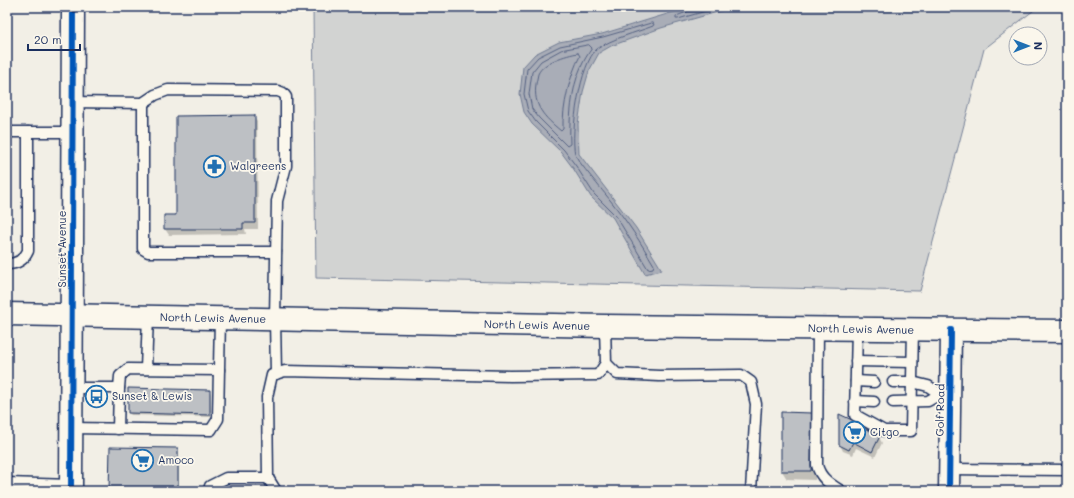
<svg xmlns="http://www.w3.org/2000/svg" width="1074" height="498" viewBox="0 0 1074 498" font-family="Mali,sans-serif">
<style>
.green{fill:#d2d3d2;stroke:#768198}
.water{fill:#a9adb7;stroke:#707b93}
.shadow{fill:#0003}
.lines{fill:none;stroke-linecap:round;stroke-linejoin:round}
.shore{stroke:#546182;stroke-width:1}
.building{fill:#bdc0c4;stroke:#1b2f5e}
.lane-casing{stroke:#1b2f5e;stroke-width:13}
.street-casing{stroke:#1b2f5e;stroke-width:23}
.secondary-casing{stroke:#1b2f5e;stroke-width:25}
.lane{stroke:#fbf7ec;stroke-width:10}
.street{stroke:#fbf7ec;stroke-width:20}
.secondary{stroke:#fbf7ec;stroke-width:22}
.cycleway-casing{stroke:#fbf7ec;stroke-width:8}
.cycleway{stroke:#0057b8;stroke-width:6}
.labels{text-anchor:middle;stroke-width:3.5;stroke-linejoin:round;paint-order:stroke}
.poi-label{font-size:11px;fill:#1b2f5e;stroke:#fbf7ec;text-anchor:start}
.street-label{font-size:11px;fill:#1b2f5e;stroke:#fbf7ec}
</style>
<rect width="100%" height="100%" fill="#f2efe6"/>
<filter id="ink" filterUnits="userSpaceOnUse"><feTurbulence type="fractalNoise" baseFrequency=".025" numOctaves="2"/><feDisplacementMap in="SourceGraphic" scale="8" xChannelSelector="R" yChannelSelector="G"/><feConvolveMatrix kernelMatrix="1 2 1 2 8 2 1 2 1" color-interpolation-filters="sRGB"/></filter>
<g filter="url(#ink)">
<polygon class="green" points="313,7 1038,7 984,49 920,291 316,278"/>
<polygon class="water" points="690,7 735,7 661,28 611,46 599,53 589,71 583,92 578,124 579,154 636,228 662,270 645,274 613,218 591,197 573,168 561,152 532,124 524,112 520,94 523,67 535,54 559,42 602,34"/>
<g class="shadow">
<polygon points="254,116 257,122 258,229 245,229 246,234 169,235 165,229 165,216 177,216"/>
<polygon points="210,391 211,393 211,417 131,415 129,413"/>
<polygon points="811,414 816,423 815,480 787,479 782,471"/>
<polygon points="862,426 865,430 879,437 882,443 875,457 856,448 853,455 843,451 840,445"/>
<polygon points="177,449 179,452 179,491 110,491"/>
</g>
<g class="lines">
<g class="shore">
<polyline points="688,7 687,12 676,16 676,19 678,19 720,7"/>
<path d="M652 23 654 24 653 26C635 33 613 38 597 49 580 63 570 133 575 154 577 161 604 192 610 200 627 221 641 243 654 265L653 268 648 269 616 216 594 194 576 166 564 150 536 122 528 111 524 94 527 69 538 57 560 46 603 37Z"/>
<path d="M589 45 592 48C588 54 584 60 581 67 571 88 569 121 570 144L567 146 539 118 532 109 529 94 532 72 541 61 561 50Z"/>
<path d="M578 53 580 56C570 74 562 108 563 129L561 131C544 117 533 106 536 84 537 81 537 77 538 74 543 62 566 55 578 53Z"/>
</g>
</g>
<g class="building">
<polygon points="255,115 255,223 243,223 243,229 164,229 164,215 176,215 176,116"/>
<polygon points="128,388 210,390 210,415 128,413"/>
<polygon points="781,412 812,413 811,471 781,471"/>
<polygon points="839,414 863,425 862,427 880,436 872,452 853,442 849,450 839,445"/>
<polygon points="110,447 178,448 178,491 109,491"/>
</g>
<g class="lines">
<defs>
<g id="lane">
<polyline points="72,102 143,103 155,95 168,90 278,91 283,93 286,97 286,166 277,201 275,319 276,374"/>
<polyline points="143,103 143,249 148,252 276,252"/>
<polyline points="7,132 72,132"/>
<path d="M7 264C17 264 24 260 28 251V132"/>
<polyline points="605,326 606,363 617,374 659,376 741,375 751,382 756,404 751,491"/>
<path d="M818 328 817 465C820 478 830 484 841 491"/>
<polyline points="857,329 855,415 884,431 911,431 913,329"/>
<polyline points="856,361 912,362"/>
<polyline points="146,369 148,316"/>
<polyline points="856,381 874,382"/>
<polyline points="893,382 912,382 928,386 940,394 950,394"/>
<polyline points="71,388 119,388 120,376 128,369 219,370"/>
<polyline points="855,401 874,402"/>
<polyline points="893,402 928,401 940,394"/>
<polyline points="71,428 211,430 218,419 220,318"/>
<polyline points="118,429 119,388"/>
<polyline points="949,469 1067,470"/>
<polyline points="7,483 71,485"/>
<polyline points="209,491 210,486 226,478 268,478"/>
<polyline points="276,491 268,478 267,397 272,375 285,371 510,376 598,375 606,363"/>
</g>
<polyline id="street" points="949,491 951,330"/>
<g id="secondary">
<polyline points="7,314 605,326 1067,331"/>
<polyline points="71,491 73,7"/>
</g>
</defs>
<use href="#lane" class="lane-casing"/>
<use href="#street" class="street-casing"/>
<use href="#secondary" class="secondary-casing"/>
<use href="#lane" class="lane"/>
<use href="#street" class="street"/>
<use href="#secondary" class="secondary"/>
<defs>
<g id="cycleway">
<polyline points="71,491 73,7"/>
<polyline points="949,491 951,330"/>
</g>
</defs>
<use href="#cycleway" class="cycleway-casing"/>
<use href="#cycleway" class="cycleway"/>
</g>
</g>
<defs>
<symbol id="pharmacy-ring" viewBox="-11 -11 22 22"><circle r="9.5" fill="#fbf7ec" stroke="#1f6fb2" stroke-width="1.5"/><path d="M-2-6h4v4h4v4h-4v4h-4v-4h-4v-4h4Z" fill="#1f6fb2"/></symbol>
<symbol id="bus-ring" viewBox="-11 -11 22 22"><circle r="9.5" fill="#fbf7ec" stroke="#1f6fb2" stroke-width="1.5"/><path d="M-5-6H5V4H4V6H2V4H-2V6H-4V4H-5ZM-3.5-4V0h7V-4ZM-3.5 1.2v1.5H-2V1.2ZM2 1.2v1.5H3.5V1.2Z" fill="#1f6fb2"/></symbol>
<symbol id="supermarket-ring" viewBox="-11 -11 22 22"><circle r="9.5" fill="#fbf7ec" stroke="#1f6fb2" stroke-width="1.5"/><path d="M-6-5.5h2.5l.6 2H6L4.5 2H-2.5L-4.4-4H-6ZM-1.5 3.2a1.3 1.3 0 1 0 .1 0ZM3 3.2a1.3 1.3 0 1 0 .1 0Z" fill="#1f6fb2"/></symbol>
</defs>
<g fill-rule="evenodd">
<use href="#pharmacy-ring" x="202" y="154" width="25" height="25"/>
<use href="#bus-ring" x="84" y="384" width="25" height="25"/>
<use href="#supermarket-ring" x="842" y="420" width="25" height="25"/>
<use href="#supermarket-ring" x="130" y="448" width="25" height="25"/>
</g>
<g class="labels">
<g class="poi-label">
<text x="230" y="170">Walgreens</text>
<text x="112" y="400">Sunset &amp; Lewis</text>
<text x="870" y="436">Citgo</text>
<text x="158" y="464">Amoco</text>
</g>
<g class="street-label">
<text transform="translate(62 249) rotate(-90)" y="4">Sunset Avenue</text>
<text transform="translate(213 318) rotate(1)" y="4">North Lewis Avenue</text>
<text transform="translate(537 325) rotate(1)" y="4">North Lewis Avenue</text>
<text transform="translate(861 329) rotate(1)" y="4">North Lewis Avenue</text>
<text transform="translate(940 410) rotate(-89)" y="4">Golf Road</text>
</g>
</g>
<rect width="1074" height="498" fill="none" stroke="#fbf7ec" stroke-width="24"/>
<rect x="12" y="12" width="1050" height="474" fill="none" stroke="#1b2f5e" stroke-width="1.5" filter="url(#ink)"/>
<g transform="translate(1028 46) rotate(90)"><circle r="19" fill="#fbf7ec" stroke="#a1a7b3"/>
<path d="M0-3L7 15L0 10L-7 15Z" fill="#1f6fb2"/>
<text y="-6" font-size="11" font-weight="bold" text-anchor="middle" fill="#1b2f5e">N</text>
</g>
<path d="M28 44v6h52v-6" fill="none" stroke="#1b2f5e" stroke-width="2"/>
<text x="34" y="44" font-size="12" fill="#1b2f5e" stroke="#fbf7ec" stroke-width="3" paint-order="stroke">20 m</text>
</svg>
